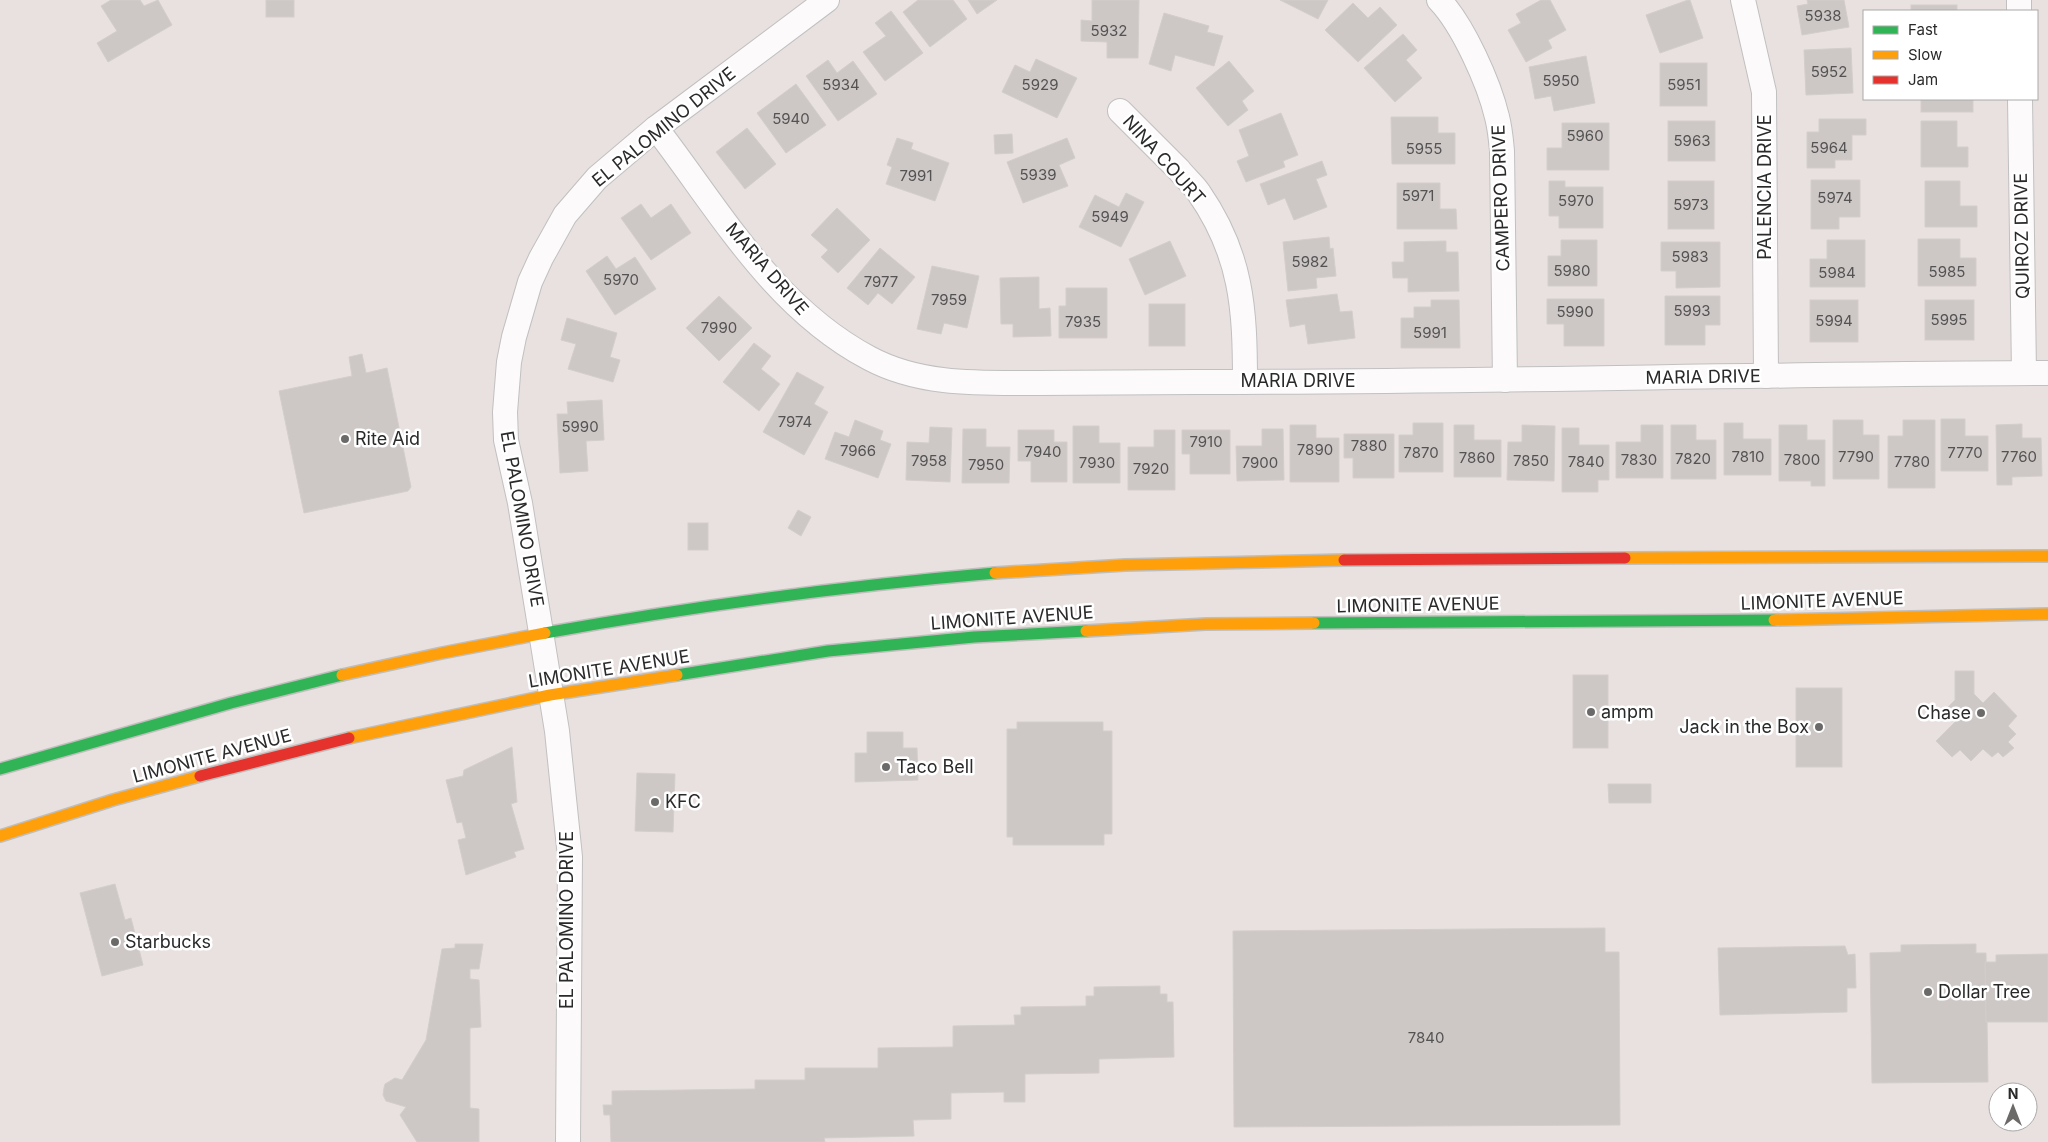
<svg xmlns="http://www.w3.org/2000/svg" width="2048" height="1142" viewBox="0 0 2048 1142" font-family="Inter,sans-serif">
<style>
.building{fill:#cdc7c6;stroke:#d3cdcb}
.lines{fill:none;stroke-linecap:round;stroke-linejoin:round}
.street-casing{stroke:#c1c0c1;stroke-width:26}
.fast-casing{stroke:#c0bebd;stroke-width:14}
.slow-casing{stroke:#c0bebd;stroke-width:14}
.jam-casing{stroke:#c0bebd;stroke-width:14}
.street{stroke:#fcfafa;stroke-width:24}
.fast{stroke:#30b455;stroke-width:11}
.slow{stroke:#ff9f0a;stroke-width:11}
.jam{stroke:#e5322d;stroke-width:11}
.poi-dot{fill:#6c6a69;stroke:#fff;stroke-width:2}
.labels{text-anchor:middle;stroke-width:5;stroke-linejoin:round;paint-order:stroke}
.number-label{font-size:15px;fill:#545353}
.street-label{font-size:18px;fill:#2a2a2a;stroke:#fff}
.poi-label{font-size:18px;fill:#2a2a2a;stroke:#fff;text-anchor:start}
</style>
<rect width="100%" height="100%" fill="#e8e1df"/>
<g class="building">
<polygon points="111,0 140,0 144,6 158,0 172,25 108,62 97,43 117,31 101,6"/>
<rect x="266" y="0" width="28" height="17"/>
<polygon points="918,0 953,0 967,19 930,47 903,12"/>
<polygon points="968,0 997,0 977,14"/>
<polygon points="1092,0 1139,0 1138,58 1107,58 1107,42 1081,41 1081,20 1092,21"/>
<polygon points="1280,0 1328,0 1318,19"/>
<polygon points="1541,0 1550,0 1566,30 1548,40 1552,48 1526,62 1508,30 1521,23 1516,14"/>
<polygon points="1688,0 1690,0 1703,38 1660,53 1646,15"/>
<polygon points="1807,0 1844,0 1849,27 1802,35 1797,6 1808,4"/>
<polygon points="1353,3 1368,18 1380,7 1397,25 1358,62 1325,30"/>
<rect x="1911" y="5" width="46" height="6"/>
<polygon points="891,11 923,53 885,81 863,52 886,36 875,23"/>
<polygon points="1164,13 1209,26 1207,32 1223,36 1214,66 1175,55 1171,71 1149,64"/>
<polygon points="1403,34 1417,50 1406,60 1422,78 1395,102 1364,68"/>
<polygon points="1851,48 1853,93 1806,95 1804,50"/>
<polygon points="1586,56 1595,103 1554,111 1551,96 1535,99 1529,67"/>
<polygon points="1036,59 1077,78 1057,118 1002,92 1015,65 1030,72"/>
<polygon points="828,60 837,73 853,61 877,94 838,121 806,76"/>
<polygon points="1229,61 1254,91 1242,101 1248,110 1228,126 1196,88"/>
<rect x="1660" y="63" width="47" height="43"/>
<polygon points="796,84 826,125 786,153 757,113"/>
<rect x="1921" y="99" width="52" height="13"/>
<polygon points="1281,113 1298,155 1283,161 1285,167 1246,182 1237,161 1249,156 1239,130"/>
<polygon points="1391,117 1438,117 1438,133 1455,133 1455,164 1392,164"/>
<polygon points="1819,119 1866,119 1866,135 1852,135 1852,160 1835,160 1835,168 1807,168 1807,132 1819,132"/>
<rect x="1668" y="121" width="47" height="40"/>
<polygon points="1921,121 1957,121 1957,147 1968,147 1968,167 1921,167"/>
<polygon points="1562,123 1609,123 1609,170 1547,170 1547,148 1562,148"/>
<polygon points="747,128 776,164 745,189 716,152"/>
<polygon points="1012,134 1013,153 995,154 994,135"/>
<polygon points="897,138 913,143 911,149 949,163 935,201 886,184 892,167 887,165"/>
<polygon points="1067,138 1075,158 1059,165 1068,186 1023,203 1007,162"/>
<polygon points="1322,161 1327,175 1316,179 1327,207 1294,220 1285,198 1268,205 1260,184"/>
<polygon points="1811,180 1860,180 1860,217 1839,217 1839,229 1811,229"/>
<polygon points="1549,181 1565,181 1565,187 1603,187 1603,228 1559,228 1559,216 1549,216"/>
<rect x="1668" y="181" width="46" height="48"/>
<polygon points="1925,181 1960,181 1960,206 1977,206 1977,227 1925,227"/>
<polygon points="1397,183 1440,183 1440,209 1456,209 1457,229 1397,229"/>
<polygon points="1126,193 1144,202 1121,247 1079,227 1095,195 1119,207"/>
<polygon points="641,204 651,218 671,204 691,233 651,260 621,218"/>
<polygon points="837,208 870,240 838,273 821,257 828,250 811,235"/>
<polygon points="1329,237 1330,249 1333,248 1336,276 1316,278 1317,288 1288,291 1283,242"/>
<polygon points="1918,239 1960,239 1960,258 1976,258 1976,286 1918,286"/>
<polygon points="1561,240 1597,240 1597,286 1548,286 1548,256 1561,256"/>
<polygon points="1827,240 1865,240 1865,287 1810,287 1810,259 1827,259"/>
<polygon points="1170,241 1186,276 1145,295 1129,259"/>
<polygon points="1446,241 1446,252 1458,252 1459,291 1408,292 1408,278 1393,278 1392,262 1404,262 1404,242"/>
<polygon points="1661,242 1720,242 1720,287 1676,288 1676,271 1661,271"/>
<polygon points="880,248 915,277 892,304 878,293 868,305 847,288"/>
<polygon points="607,256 616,269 635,257 656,289 615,315 586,271"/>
<polygon points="932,266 979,276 967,328 944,323 941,334 917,329"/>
<polygon points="1039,277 1039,309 1050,308 1051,336 1013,337 1013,324 1001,324 1000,278"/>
<polygon points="1066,288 1107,288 1107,338 1059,338 1059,306 1066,306"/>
<polygon points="1337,294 1340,312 1352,311 1355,338 1308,344 1305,324 1290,327 1286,300"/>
<polygon points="719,296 752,328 719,361 686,328"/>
<polygon points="1665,296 1720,296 1720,325 1705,325 1705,345 1665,345"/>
<polygon points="1547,299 1604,299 1604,346 1564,346 1564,324 1547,324"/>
<polygon points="1431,300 1459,300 1460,348 1401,348 1401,318 1414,318 1414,307 1431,307"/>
<rect x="1810" y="300" width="48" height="42"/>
<rect x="1925" y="300" width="49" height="40"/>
<rect x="1149" y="304" width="36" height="42"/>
<polygon points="567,318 617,333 610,357 620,360 613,382 568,369 576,344 561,340"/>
<polygon points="754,343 771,356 761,369 780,384 759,411 723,382"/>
<polygon points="362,354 366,373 387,368 411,487 408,491 304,513 279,391 352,376 349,357"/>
<polygon points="797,372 824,387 814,404 828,412 804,455 763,432"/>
<polygon points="602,400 604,440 586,441 588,471 560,473 557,414 568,414 567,402"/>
<polygon points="1941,419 1965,419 1965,436 1988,436 1988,471 1941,471"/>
<polygon points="855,420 883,431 880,440 891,444 878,478 825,459 835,432 849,437"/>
<polygon points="1833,420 1863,420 1863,435 1879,435 1879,479 1833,479"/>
<polygon points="1903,420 1935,420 1935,488 1888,488 1888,436 1903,436"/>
<polygon points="1413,423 1443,423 1443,472 1399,472 1399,435 1413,435"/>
<polygon points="1724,423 1743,423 1743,439 1771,439 1771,475 1724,475"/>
<polygon points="2022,424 2022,438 2041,438 2042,476 2012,477 2012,485 1997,485 1996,425"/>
<polygon points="1290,425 1316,425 1316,438 1339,438 1339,482 1290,482"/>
<polygon points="1454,425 1474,425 1474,440 1501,440 1501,477 1454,477"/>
<polygon points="1522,425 1555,426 1554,481 1507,480 1508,442 1522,442"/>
<polygon points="1641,425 1663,425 1663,478 1616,478 1616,442 1641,442"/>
<polygon points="1671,425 1696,425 1696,440 1716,440 1716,479 1671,479"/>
<polygon points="1779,425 1807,425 1807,440 1825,440 1825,486 1811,486 1811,481 1779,481"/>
<polygon points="1073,426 1099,426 1099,443 1120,443 1120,483 1073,483"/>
<polygon points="930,427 952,428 950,482 906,480 907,442 929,443"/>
<polygon points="1562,428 1579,428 1579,445 1609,445 1609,480 1598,480 1598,492 1562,492"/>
<polygon points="963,429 986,429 986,447 1010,447 1009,483 962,483"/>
<polygon points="1262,429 1283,429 1284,480 1237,481 1236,446 1262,446"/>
<polygon points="1018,430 1054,430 1054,442 1067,442 1067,482 1031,482 1031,461 1018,461"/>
<polygon points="1154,430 1175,430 1175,490 1128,490 1128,447 1154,447"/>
<polygon points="1182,430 1230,430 1230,474 1190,474 1190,454 1182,454"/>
<polygon points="1344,434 1394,434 1394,478 1353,478 1353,458 1344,458"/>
<polygon points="798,510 811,517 801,536 788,528"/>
<rect x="688" y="523" width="20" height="27"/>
<polygon points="1955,671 1974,671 1974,694 1983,703 1994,692 2017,716 2008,726 2016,734 2008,742 2014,748 2003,757 1998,752 1992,757 1983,749 1971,761 1960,750 1952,757 1936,741 1956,721 1945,710 1955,700"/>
<rect x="1573" y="675" width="35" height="73"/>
<rect x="1796" y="688" width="46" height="79"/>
<polygon points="1017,722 1103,722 1103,731 1112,731 1112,834 1104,834 1104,845 1013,845 1013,837 1007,837 1007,729 1017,729"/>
<polygon points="867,732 903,732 903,748 917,748 918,780 855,782 855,753 867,753"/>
<polygon points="512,747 517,802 511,804 524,849 514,852 516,857 466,875 458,840 466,838 462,822 457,823 446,780 463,776 464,770"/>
<polygon points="637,773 675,774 673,832 635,831"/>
<polygon points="1608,784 1651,784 1651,803 1609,803"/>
<polygon points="115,884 125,920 131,918 143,965 102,976 80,893"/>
<polygon points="1605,928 1605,952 1619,952 1620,1125 1234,1127 1233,931"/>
<polygon points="455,944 483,944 479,969 470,969 470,979 479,980 481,1027 470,1028 470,1108 479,1109 479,1142 417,1142 400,1115 406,1107 386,1101 383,1095 384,1088 385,1084 395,1078 402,1080 426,1040 442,949 455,948"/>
<polygon points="1976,944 1976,953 1986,953 1988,1082 1872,1083 1870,953 1901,952 1901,945"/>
<polygon points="1845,946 1848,955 1855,954 1856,988 1847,988 1847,1012 1720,1015 1718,948"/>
<polygon points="2048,954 2048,1022 1986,1022 1985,962 1996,962 1996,955"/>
<polygon points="1160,986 1160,994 1167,994 1167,1002 1173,1002 1174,1057 1099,1059 1099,1073 1025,1074 1025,1102 1004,1102 1004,1092 951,1093 951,1119 913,1120 914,1136 824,1138 825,1142 611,1142 610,1115 604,1115 603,1105 612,1105 612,1091 755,1089 755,1080 805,1080 805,1068 878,1068 878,1048 953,1047 953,1026 1015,1025 1014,1015 1021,1015 1021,1007 1086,1006 1086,996 1094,996 1094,987"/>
</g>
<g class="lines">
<defs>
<g id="street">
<path d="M1439 0C1463 25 1489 83 1497 117 1500 128 1501 140 1502 151L1505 380"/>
<polyline points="1743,0 1764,92 1766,376"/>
<polyline points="2019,0 2019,11"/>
<polyline points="2020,99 2024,373"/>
<path d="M1120 111C1139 130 1159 150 1179 170 1185 178 1194 185 1199 193 1242 255 1245 309 1245 382"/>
<path d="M656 128C720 211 773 307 869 358 921 386 981 383 1038 383 1091 383 1144 382 1196 382 1480 382 1764 374 2048 373"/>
<polyline points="568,1142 570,857 557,731 520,503 506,440 505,412 509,362 514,337 530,282 541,258 565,215 597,178 656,128 827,0"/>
</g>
<g id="fast">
<polyline points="1314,623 1774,620"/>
<path d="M545 633C694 606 844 586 995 573"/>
<polyline points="677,675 828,651 974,637 1086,631"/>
<polyline points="0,769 231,703 342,675"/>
</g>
<g id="slow">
<polyline points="1625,558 2048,556"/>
<polyline points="995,573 1125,565 1344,560"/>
<polyline points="1774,620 2048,614"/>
<polyline points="1086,631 1206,624 1314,623"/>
<polyline points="342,675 442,653 545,633"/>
<polyline points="349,738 550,695 677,675"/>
<polyline points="0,836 113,800 200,776"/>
</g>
<g id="jam">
<polyline points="1344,560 1625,558"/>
<polyline points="200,776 349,738"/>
</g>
</defs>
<use href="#street" class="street-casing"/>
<use href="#fast" class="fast-casing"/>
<use href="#slow" class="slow-casing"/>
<use href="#jam" class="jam-casing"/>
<use href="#street" class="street"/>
<use href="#fast" class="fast"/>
<use href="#slow" class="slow"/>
<use href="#jam" class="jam"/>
</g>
<g class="poi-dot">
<circle cx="345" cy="439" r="5"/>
<circle cx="1591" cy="712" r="5"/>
<circle cx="1981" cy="713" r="5"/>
<circle cx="1819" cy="727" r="5"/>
<circle cx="886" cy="767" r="5"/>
<circle cx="655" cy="802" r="5"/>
<circle cx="115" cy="942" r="5"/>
<circle cx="1928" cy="992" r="5"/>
</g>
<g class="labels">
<g class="number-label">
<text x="1823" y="21">5938</text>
<text x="1109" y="36">5932</text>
<text x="1829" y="77">5952</text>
<text x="1561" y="86">5950</text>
<text x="841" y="90">5934</text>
<text x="1040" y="90">5929</text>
<text x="1684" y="90">5951</text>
<text x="791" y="124">5940</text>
<text x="1585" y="141">5960</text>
<text x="1692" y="146">5963</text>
<text x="1829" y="153">5964</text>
<text x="1424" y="154">5955</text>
<text x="1038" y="180">5939</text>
<text x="916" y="181">7991</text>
<text x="1418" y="201">5971</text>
<text x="1835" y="203">5974</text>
<text x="1576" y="206">5970</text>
<text x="1691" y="210">5973</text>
<text x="1110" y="222">5949</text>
<text x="1690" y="262">5983</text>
<text x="1310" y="267">5982</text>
<text x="1572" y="276">5980</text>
<text x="1947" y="277">5985</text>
<text x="1837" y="278">5984</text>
<text x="621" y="285">5970</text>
<text x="881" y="287">7977</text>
<text x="949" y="305">7959</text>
<text x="1692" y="316">5993</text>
<text x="1575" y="317">5990</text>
<text x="1949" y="325">5995</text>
<text x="1834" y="326">5994</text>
<text x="1083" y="327">7935</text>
<text x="719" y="333">7990</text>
<text x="1430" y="338">5991</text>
<text x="795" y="427">7974</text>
<text x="580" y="432">5990</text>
<text x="1206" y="447">7910</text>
<text x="1369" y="451">7880</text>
<text x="1315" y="455">7890</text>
<text x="858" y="456">7966</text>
<text x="1043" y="457">7940</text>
<text x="1421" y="458">7870</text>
<text x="1965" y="458">7770</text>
<text x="1748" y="462">7810</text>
<text x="1856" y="462">7790</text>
<text x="2019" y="462">7760</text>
<text x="1477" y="463">7860</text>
<text x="1693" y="464">7820</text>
<text x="1639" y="465">7830</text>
<text x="1802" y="465">7800</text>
<text x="929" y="466">7958</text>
<text x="1531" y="466">7850</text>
<text x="1586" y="467">7840</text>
<text x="1912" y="467">7780</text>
<text x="1097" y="468">7930</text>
<text x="1260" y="468">7900</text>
<text x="986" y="470">7950</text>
<text x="1151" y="474">7920</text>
<text x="1426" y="1043">7840</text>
</g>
<g class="street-label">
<text transform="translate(664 127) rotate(-39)" y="6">EL PALOMINO DRIVE</text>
<text transform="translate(1164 160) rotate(48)" y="6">NINA COURT</text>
<text transform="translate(1765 187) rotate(-90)" y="6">PALENCIA DRIVE</text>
<text transform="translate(1501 198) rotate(-92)" y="6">CAMPERO DRIVE</text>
<text transform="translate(2022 236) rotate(-91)" y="6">QUIROZ DRIVE</text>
<text transform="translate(767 269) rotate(49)" y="6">MARIA DRIVE</text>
<text transform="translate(1703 377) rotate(-1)" y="6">MARIA DRIVE</text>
<text x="1298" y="387">MARIA DRIVE</text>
<text transform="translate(522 519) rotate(80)" y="6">EL PALOMINO DRIVE</text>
<text transform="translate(1822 601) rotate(-2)" y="6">LIMONITE AVENUE</text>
<text transform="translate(1418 605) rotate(-1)" y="6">LIMONITE AVENUE</text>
<text transform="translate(1012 618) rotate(-4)" y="6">LIMONITE AVENUE</text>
<text transform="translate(609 669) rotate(-9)" y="6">LIMONITE AVENUE</text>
<text transform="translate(212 756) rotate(-15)" y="6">LIMONITE AVENUE</text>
<text transform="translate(567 920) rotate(-90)" y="6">EL PALOMINO DRIVE</text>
</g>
<g class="poi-label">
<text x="355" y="445">Rite Aid</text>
<text x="1601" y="718">ampm</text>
<text x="1971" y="719" text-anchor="end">Chase</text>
<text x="1809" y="733" text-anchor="end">Jack in the Box</text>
<text x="896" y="773">Taco Bell</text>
<text x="665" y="808">KFC</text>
<text x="125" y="948">Starbucks</text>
<text x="1938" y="998">Dollar Tree</text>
</g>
</g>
<rect x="1863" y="10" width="175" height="90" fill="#ffffff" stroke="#aaaaaa"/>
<rect x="1873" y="26" width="25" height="8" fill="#30b455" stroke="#aaaaaa"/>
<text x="1908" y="35" font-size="15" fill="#2a2a2a">Fast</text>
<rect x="1873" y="51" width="25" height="8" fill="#ff9f0a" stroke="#aaaaaa"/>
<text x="1908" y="60" font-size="15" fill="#2a2a2a">Slow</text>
<rect x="1873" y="76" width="25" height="8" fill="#e5322d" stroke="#aaaaaa"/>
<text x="1908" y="85" font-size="15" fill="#2a2a2a">Jam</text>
<g transform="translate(2013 1107)"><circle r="24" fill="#ffffff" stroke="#aaaaaa"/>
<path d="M0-4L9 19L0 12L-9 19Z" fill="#6c6a69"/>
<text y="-8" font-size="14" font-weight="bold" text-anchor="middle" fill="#2a2a2a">N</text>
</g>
</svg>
